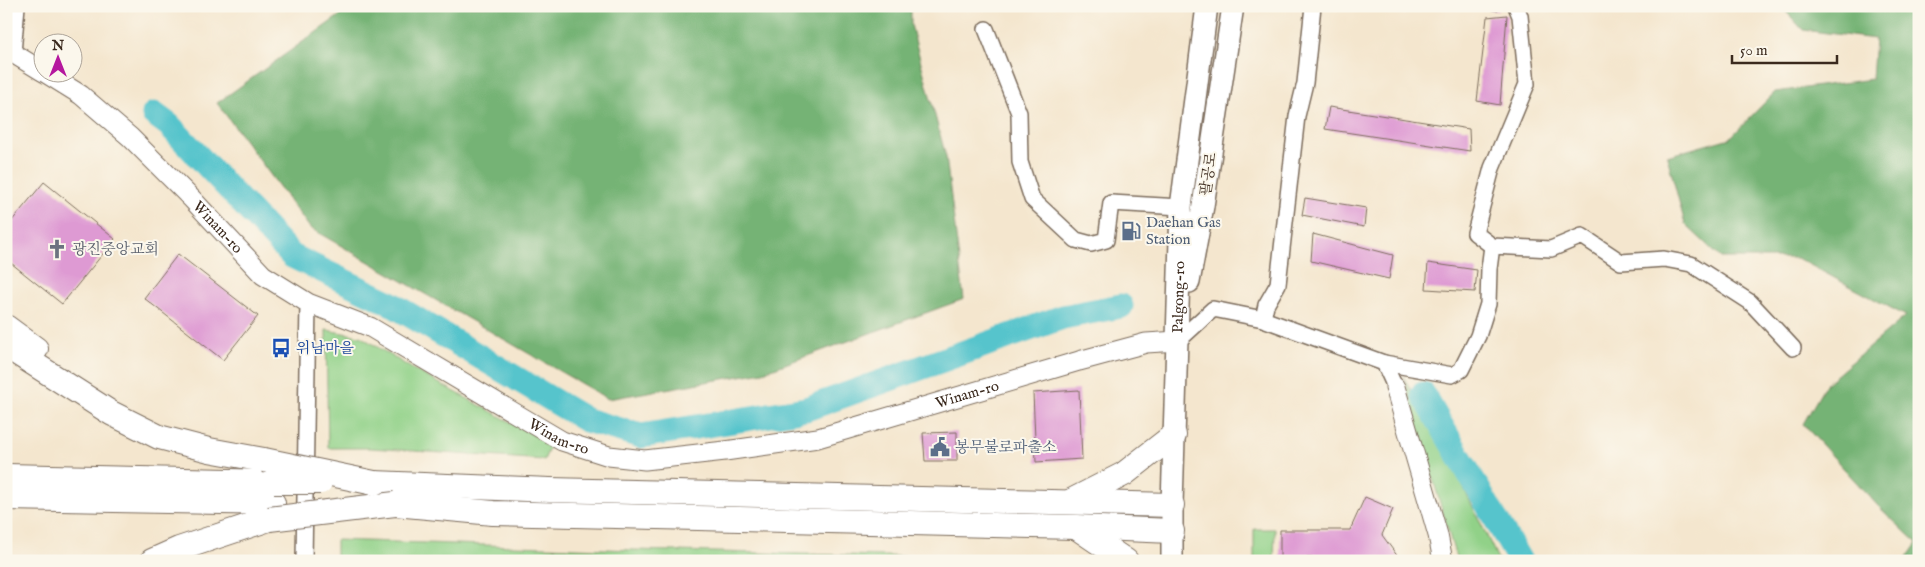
<svg xmlns="http://www.w3.org/2000/svg" width="1925" height="567" viewBox="0 0 1925 567" font-family="'IM FELL English','Noto Serif KR',serif">
<style>
.green{fill:#91d188;stroke:#667e53}
.forest{fill:#74b374;stroke:#586e49}
.lines{fill:none;stroke-linecap:round;stroke-linejoin:round}
.river{stroke:#57c4cc;stroke-width:25}
.building{fill:#de9ad3}
.minor-casing{stroke:#7c6c5c;stroke-width:18}
.tertiary-casing{stroke:#7c6c5c;stroke-width:21}
.secondary-casing{stroke:#7c6c5c;stroke-width:24}
.trunk-casing{stroke:#7c6c5c;stroke-width:26}
.minor{stroke:#fff;stroke-width:15}
.tertiary{stroke:#fff;stroke-width:19}
.secondary{stroke:#fff;stroke-width:21}
.trunk{stroke:#fff;stroke-width:24}
.trunk-bridge-casing{stroke:#7c6c5c;stroke-width:26;stroke-linecap:butt}
.trunk-bridge{stroke:#fff;stroke-width:24}
.labels{text-anchor:middle;stroke-width:4;stroke-linejoin:round;paint-order:stroke}
.street-label{font-size:15px;fill:#3b2a1e;stroke:#fbf7ec}
.service-label{font-size:15px;fill:#4e5e75;stroke:#fbf7ec;text-anchor:start}
.worship-label{font-size:15px;fill:#5b616d;stroke:#fbf7ec;text-anchor:start}
.transit-label{font-size:15px;fill:#164399;stroke:#fbf7ec;text-anchor:start}
</style>
<rect width="100%" height="100%" fill="#fbf7ec"/>
<filter id="ink" filterUnits="userSpaceOnUse"><feTurbulence type="fractalNoise" baseFrequency=".02" numOctaves="2"/><feDisplacementMap in="SourceGraphic" scale="10" xChannelSelector="R" yChannelSelector="G"/><feConvolveMatrix kernelMatrix="1 2 1 2 8 2 1 2 1" color-interpolation-filters="sRGB"/></filter>
<filter id="wash" filterUnits="userSpaceOnUse"><feTurbulence type="fractalNoise" baseFrequency=".0096" numOctaves="4" result="noise"/><feDisplacementMap in="SourceGraphic" scale="20" xChannelSelector="R" yChannelSelector="G"/><feGaussianBlur stdDeviation="1.12" result="paint"/><feColorMatrix in="noise" values="0 0 0 0 0 0 0 0 0 0 0 0 0 0 0 0 0 1.4 0 .05"/><feComposite in="paint" operator="in"/></filter>
<g filter="url(#wash)">
<rect width="100%" height="100%" fill="#f4e6ce"/>
<g class="green">
<polygon points="326,330 360,336 411,368 551,444 544,460 371,448 328,448"/>
<polygon points="1403,376 1455,470 1499,561 1457,561"/>
<polygon points="1254,529 1275,529 1274,561 1254,561"/>
<polygon points="336,540 633,550 1095,561 336,561"/>
</g>
<g class="forest">
<polygon points="353,6 911,6 911,25 946,157 964,299 763,372 608,399 310,228 217,103"/>
<polygon points="1781,6 1919,6 1919,561 1905,561 1917,543 1879,507 1803,424 1826,384 1906,316 1797,258 1721,258 1685,224 1667,156 1730,138 1775,92 1872,79 1875,39 1803,30"/>
</g>
<g class="lines">
<g class="river">
<polyline points="154,114 169,125 292,256 388,302 586,420 641,436 806,409 1063,317 1121,306"/>
<polyline points="1423,394 1520,561"/>
</g>
</g>
<g id="blocks">
<g class="building">
<polygon points="1477,6 1498,6 1498,11 1477,7"/>
<polygon points="1507,15 1500,105 1477,101 1487,17"/>
<polygon points="1329,107 1469,129 1470,151 1325,129"/>
<polygon points="44,182 115,239 62,304 6,259 6,228"/>
<polygon points="1305,198 1366,208 1364,227 1302,215"/>
<polygon points="1313,234 1393,255 1389,279 1311,261"/>
<polygon points="178,254 258,316 223,360 144,298"/>
<polygon points="1428,263 1477,270 1475,292 1426,289"/>
<polygon points="1079,390 1082,459 1036,462 1033,393"/>
<polygon points="957,432 957,461 925,461 923,433"/>
<polygon points="1365,497 1393,509 1382,535 1401,561 1331,561 1329,558 1280,558 1280,530 1350,530"/>
</g>
</g>
</g>
<g filter="url(#ink)">
<use href="#blocks" fill-opacity="0" stroke="#7c6c5c" stroke-width="1"/>
<g class="lines">
<defs>
<g id="minor">
<polyline points="986,29 1019,113 1020,162 1032,199 1076,240 1091,244 1106,240 1111,203 1181,207"/>
<polyline points="13,53 17,6"/>
<polyline points="1492,246 1475,233 1492,168 1527,84 1520,16 1516,6"/>
<polyline points="1263,319 1266,305 1278,284 1297,116 1305,83 1313,6"/>
<polyline points="1178,341 1213,309 1263,319 1384,363 1395,387"/>
<polyline points="1384,363 1452,375 1461,370 1478,336 1488,304 1489,269 1492,246 1551,249 1582,236 1621,262 1664,259 1691,264 1750,302 1793,348"/>
<polyline points="304,561 308,303"/>
</g>
<g id="tertiary">
<polyline points="6,49 42,71"/>
<path id="s1" d="M44 72 81 95 130 137 192 199 263 275 308 303 370 327 562 441 609 456 645 460 725 451 818 438 1079 361 1146 343 1178 341"/>
<polyline points="1395,387 1438,535 1443,561"/>
</g>
<g id="secondary">
<polyline points="1189,282 1203,206 1233,6"/>
<path id="s2" d="M1172 561V505L1181 207 1207 6"/>
</g>
<g id="trunk">
<polyline points="6,327 36,349"/>
<polyline points="6,346 111,413 159,437 209,450 264,460"/>
<polyline points="6,476 273,482"/>
<polyline points="374,483 550,490 1172,505"/>
<polyline points="6,498 273,503"/>
<polyline points="1073,500 1124,474 1174,435"/>
<polyline points="395,504 493,513 1076,527 1172,531"/>
<polyline points="1076,527 1126,561"/>
<polyline points="152,561 179,549 269,519"/>
</g>
</defs>
<use href="#minor" class="minor-casing"/>
<use href="#tertiary" class="tertiary-casing"/>
<use href="#secondary" class="secondary-casing"/>
<use href="#trunk" class="trunk-casing"/>
<use href="#minor" class="minor"/>
<use href="#tertiary" class="tertiary"/>
<use href="#secondary" class="secondary"/>
<use href="#trunk" class="trunk"/>
<defs>
<g id="trunk-bridge">
<polyline points="264,460 374,483"/>
<polyline points="273,482 320,482"/>
<polyline points="269,519 395,504"/>
</g>
</defs>
<use href="#trunk-bridge" class="trunk-bridge-casing"/>
<use href="#trunk-bridge" class="trunk-bridge"/>
</g>
</g>
<defs>
<symbol id="fuel-bare" viewBox="-9 -9 18 18"><path d="M-5.5-6h7V0h2V4h1.3V-2.5L3-4.5l.8-.8L6-3V5H2.5V1h-1V6h-7ZM-4.2-4.7v3.2H.2V-4.7Z" fill="#5c6f8a" stroke="#fbf7ec" stroke-width="2.5" paint-order="stroke"/></symbol>
<symbol id="church-bare" viewBox="-9 -9 18 18"><path d="M-1.2-6h2.4v3.5h3.3v2.4h-3.3V6h-2.4V-.1h-3.3v-2.4h3.3Z" fill="#6b7280" stroke="#fbf7ec" stroke-width="2.5" paint-order="stroke"/></symbol>
<symbol id="bus-bare" viewBox="-9 -9 18 18"><path d="M-5-6H5V4H4V6H2V4H-2V6H-4V4H-5ZM-3.5-4V0h7V-4ZM-3.5 1.2v1.5H-2V1.2ZM2 1.2v1.5H3.5V1.2Z" fill="#1a4fb4" stroke="#fbf7ec" stroke-width="2.5" paint-order="stroke"/></symbol>
<symbol id="civic-bare" viewBox="-9 -9 18 18"><path d="M-.6-6.5H3V-4.5H.6V-3L4-1V1h2V6H-6V1h2V-1L-.6-3ZM-1.2 2.5V6h2.4V2.5Z" fill="#5c6f8a" stroke="#fbf7ec" stroke-width="2.5" paint-order="stroke"/></symbol>
</defs>
<g fill-rule="evenodd">
<use href="#fuel-bare" x="1117" y="217" width="28" height="28"/>
<use href="#church-bare" x="43" y="235" width="28" height="28"/>
<use href="#bus-bare" x="267" y="334" width="28" height="28"/>
<use href="#civic-bare" x="926" y="433" width="28" height="28"/>
</g>
<g class="labels">
<g class="street-label">
<text transform="translate(1208 174) rotate(-82)" y="5">팔공로</text>
<text dy="5" stroke="none"><textPath href="#s1" startOffset="234">Winam-ro</textPath></text>
<text dy="5" stroke="none"><textPath href="#s2" startOffset="264">Palgong-ro</textPath></text>
<text dy="5" stroke="none"><textPath href="#s1" startOffset="1058">Winam-ro</textPath></text>
<text dy="5" stroke="none"><textPath href="#s1" startOffset="638">Winam-ro</textPath></text>
</g>
<g class="service-label">
<text x="1146" y="227">Daehan Gas<tspan x="1146" dy="17">Station</tspan></text>
<text x="955" y="452">봉무불로파출소</text>
</g>
<g class="worship-label">
<text x="72" y="254">광진중앙교회</text>
</g>
<g class="transit-label">
<text x="296" y="353">위남마을</text>
</g>
</g>
<rect width="1925" height="567" fill="none" stroke="#fbf7ec" stroke-width="25"/>
<g transform="translate(58 58)"><circle r="24" fill="#fbf7ec" stroke="#aea59a"/>
<path d="M0-4L9 19L0 12L-9 19Z" fill="#b5179e"/>
<text y="-8" font-size="14" font-weight="bold" text-anchor="middle" fill="#3b2a1e">N</text>
</g>
<path d="M1732 55v8h105v-8" fill="none" stroke="#3b2a1e" stroke-width="2.5"/>
<text x="1740" y="55" font-size="15" fill="#3b2a1e" stroke="#fbf7ec" stroke-width="4" paint-order="stroke">50 m</text>
</svg>
